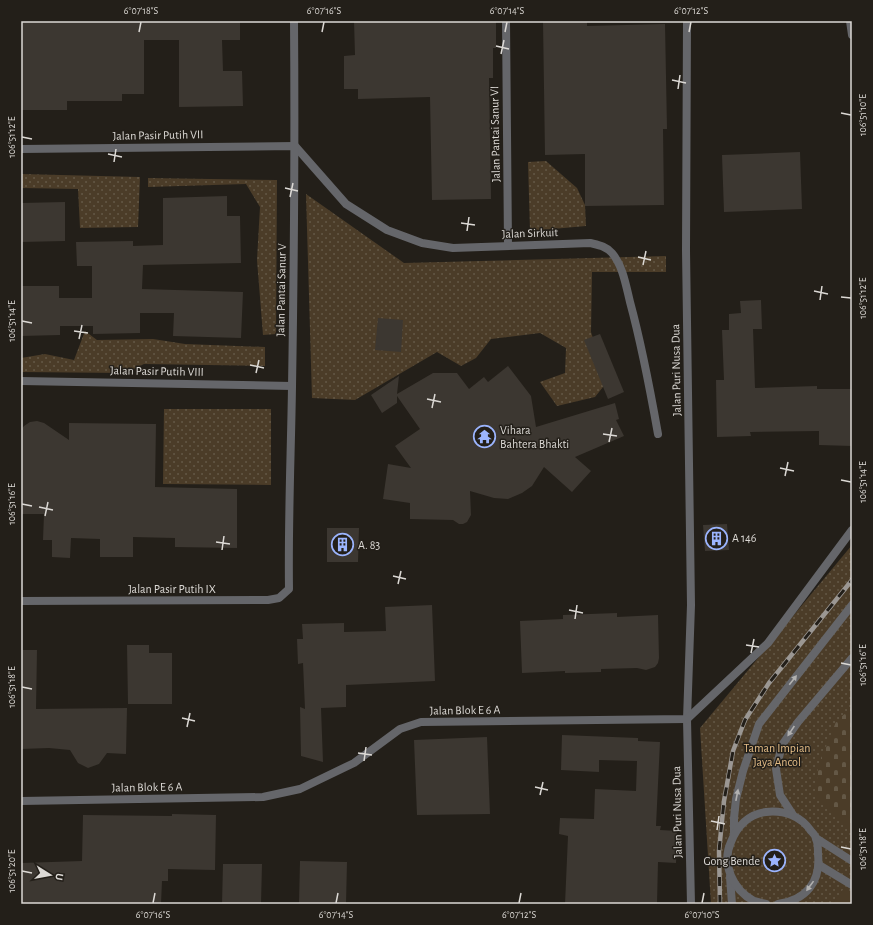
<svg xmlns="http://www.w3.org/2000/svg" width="873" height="925" viewBox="0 0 873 925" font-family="'Alegreya Sans',sans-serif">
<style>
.grass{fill:url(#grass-dots)}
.cemetery{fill:url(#cemetery-stones)}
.garden{fill:#4b3c28}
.building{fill:#3c3731}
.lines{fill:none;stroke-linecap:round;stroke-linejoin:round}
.minor{stroke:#65666a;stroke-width:8}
.tertiary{stroke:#65666a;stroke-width:8}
.rail-casing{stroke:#9b9793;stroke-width:4.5}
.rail{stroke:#231f19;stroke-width:3;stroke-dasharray:9;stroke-linecap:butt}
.oneway{fill:#b2b1b0}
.ticks{fill:none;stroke:#dcd9d5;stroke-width:1.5}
.labels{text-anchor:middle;stroke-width:3;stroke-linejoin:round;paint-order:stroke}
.street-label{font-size:12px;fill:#dcd9d5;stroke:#231f19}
.poi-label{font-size:12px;fill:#dcd9d5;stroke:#231f19;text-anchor:start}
.park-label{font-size:12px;fill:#e3bc86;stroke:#231f19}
.neatline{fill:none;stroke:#dcd9d5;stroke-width:1.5}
.ticks-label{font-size:10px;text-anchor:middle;fill:#dcd9d5}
</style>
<defs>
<pattern id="grass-dots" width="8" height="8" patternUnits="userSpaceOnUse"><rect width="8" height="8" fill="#4b3c28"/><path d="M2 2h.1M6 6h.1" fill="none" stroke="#645846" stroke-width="1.8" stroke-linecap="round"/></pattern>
<pattern id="cemetery-stones" width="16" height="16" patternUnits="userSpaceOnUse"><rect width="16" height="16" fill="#4b3c28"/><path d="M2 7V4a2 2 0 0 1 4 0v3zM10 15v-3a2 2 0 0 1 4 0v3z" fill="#645846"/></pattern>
</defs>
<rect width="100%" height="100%" fill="#231f19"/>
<g class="grass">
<polygon points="546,161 577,188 585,205 586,226 530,231 528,162"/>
<polygon points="21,174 140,177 138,227 80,228 78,189 21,188"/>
<polygon points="148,178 277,180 276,334 263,335 257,260 260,207 246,184 148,187"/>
<polygon points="306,194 404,263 666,256 666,272 592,272 591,332 607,382 595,397 557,406 540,382 565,373 566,348 540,333 491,339 476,358 461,366 437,352 355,400 312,398"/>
<polygon points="85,331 97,340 153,339 185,344 265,347 265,366 144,364 125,373 21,372 21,358 45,354 74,360"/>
<polygon points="164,409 271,409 271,485 163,484"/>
<polygon points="852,545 852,904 711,904 700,728"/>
</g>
<polygon class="cemetery" points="852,707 852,832 816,795 818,766 836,722"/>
<polygon class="garden" points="845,887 852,894 852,904 832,904"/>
<g class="building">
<polygon points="21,21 240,21 240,40 222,40 223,71 242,71 243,106 179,107 179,40 144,40 144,94 122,94 122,101 67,101 67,110 21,110"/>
<polygon points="354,21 496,21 496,48 493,48 493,78 489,78 491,199 432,200 430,97 358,99 358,89 344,89 344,56 355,55"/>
<polygon points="543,21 587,21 587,26 665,24 667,129 663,129 664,205 585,206 585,154 545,155"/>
<polygon points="800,152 802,209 724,212 722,155"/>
<polygon points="227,196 227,216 240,216 241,263 143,265 142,289 243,292 241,338 173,336 174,313 140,313 140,333 93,334 93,326 60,326 60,335 21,336 21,286 59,286 59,298 92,298 92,266 77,266 76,242 133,241 133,246 163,245 163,198"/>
<polygon points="65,202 65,241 21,242 21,203"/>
<polygon points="761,300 762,329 753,329 755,388 817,386 817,389 852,389 852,446 819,445 819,431 750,432 751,436 717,437 716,380 724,380 722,330 729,330 729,314 741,313 740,301"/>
<polygon points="378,318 403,320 401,352 375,350"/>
<polygon points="600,334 624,392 608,399 584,340"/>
<polygon points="508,366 531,396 536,427 615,403 619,419 616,420 624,436 575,457 591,471 572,492 544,467 532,486 522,493 508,499 494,498 470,491 471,515 467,522 463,524 459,524 453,520 410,519 410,503 383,499 388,464 411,468 395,446 420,429 397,396 397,403 382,413 371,395 399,376 397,394 433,373 457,373 469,389 484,377 488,382"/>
<polygon points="37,421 44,423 69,440 69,423 156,424 155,487 237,489 237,548 175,547 175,538 133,537 133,557 100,557 100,539 71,538 70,558 52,557 52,540 43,540 44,514 21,514 21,430 24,426 30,422"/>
<polygon points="727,524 729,550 705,551 703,525"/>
<polygon points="327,528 359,528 358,562 327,562"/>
<polygon points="432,605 435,681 346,685 346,707 321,708 323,762 301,756 300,707 305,709 303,663 298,664 297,639 303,639 302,624 344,623 344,632 386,631 385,607"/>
<polygon points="617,613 617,617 658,615 659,658 658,663 655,667 646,670 637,668 601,669 601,672 565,673 565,671 522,673 520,621 563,619 563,615"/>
<polygon points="127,645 149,645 149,653 172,653 172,704 128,704"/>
<polygon points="21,650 37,650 36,709 127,708 126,754 107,753 99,764 88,768 78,763 70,750 49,748 21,749"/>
<polygon points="562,735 638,738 638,741 660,742 656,826 661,826 660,830 677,831 676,863 658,862 657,904 565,904 568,836 559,834 560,818 594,819 595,789 636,791 637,761 599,760 599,772 561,770"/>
<polygon points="487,737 490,814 417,815 414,740"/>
<polygon points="172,814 216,815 215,870 168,869 168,881 162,881 161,904 21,904 21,863 82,861 83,815 172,816"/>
<polygon points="300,861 347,862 346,904 299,904"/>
<polygon points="223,864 262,864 261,904 222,904"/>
</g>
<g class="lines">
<g class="minor">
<polyline points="506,21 508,246"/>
<polyline points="687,21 686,250 691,605 687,719 691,904"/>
<polyline points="850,21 852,35"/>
<path d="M21 149 295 146 346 204 387 230 422 243 453 248 590 243C598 245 606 246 612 253 623 266 626 286 630 302 642 346 650 389 658 434"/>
<polyline points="21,381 292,386"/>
<path d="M21 601 268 600 279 598 289 589C288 521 291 454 292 387 294 265 295 143 294 21"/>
<polyline points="21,801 263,797 300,789 354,763 400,729 421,722 687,719 768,643 852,530"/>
</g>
<g class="tertiary">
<polyline points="793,815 780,795 776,769 782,745 798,722 852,658"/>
<polyline points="734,834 734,818 736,799 743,771 759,724 852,605"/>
<polyline points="816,838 852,861"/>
<polyline points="819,865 852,885"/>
<polyline points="730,877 732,904"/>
<path d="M766 904C762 903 758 902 754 901 733 890 721 864 731 842 737 826 749 814 766 812 784 810 801 816 811 831 813 833 816 836 816 839 818 843 818 849 818 854 821 882 806 900 778 904"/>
</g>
<defs>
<polyline id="rail" points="720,904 719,851 724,801 733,751 745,720 769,683 852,580"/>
</defs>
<use href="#rail" class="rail-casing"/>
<use href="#rail" class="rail"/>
</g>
<defs><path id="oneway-solid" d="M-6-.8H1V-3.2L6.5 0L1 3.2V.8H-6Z"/></defs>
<g class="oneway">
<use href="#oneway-solid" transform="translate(793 680) rotate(-52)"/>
<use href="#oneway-solid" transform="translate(791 731) rotate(124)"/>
<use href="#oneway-solid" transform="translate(737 795) rotate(-79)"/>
<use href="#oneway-solid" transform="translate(810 886) rotate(126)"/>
</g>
<path class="ticks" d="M139 32 141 22M322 32 324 22M505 32 507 22M689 32 691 22M496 46 509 49M501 54 504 40M672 80 686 83M678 89 680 75M841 113 851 115M22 137 32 139M108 154 122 157M114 162 116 149M285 188 298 191M290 197 293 183M461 223 475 225M467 231 469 217M638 257 651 260M643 265 646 251M814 291 828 294M841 297 851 298M820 300 822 286M22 321 32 323M74 331 88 333M79 339 82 325M250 365 264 368M256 373 259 360M427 399 441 402M432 408 435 394M603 434 617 436M609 442 612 428M780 468 794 471M785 476 788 462M841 480 851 482M22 504 32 506M39 507 53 510M45 516 48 502M216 542 230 544M222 550 224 536M393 576 406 579M398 584 401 571M569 610 583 613M575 619 577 605M746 645 759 647M751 653 754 639M841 663 851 665M22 687 32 689M182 718 195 721M187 727 190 713M358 753 372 755M364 761 366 747M535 787 548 790M540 795 543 782M711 821 725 824M717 830 719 816M841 847 851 849M22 871 32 873M153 903 155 893M336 903 338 893M519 903 521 893M702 903 704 893"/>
<defs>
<symbol id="temple-ring" viewBox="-11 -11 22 22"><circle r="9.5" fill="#231f19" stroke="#9bb4fd" stroke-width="1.5"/><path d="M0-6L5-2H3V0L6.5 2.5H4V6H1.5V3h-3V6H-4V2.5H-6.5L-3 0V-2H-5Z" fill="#9bb4fd"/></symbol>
<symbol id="building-ring" viewBox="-11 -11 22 22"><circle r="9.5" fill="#231f19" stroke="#9bb4fd" stroke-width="1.5"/><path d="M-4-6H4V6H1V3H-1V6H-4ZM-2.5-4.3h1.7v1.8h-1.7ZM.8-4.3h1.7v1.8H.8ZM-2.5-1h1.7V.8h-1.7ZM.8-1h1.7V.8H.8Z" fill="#9bb4fd"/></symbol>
<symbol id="sight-ring" viewBox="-11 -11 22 22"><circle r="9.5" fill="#231f19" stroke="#9bb4fd" stroke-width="1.5"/><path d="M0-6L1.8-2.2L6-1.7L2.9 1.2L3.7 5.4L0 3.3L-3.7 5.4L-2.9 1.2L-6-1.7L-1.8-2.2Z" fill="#9bb4fd"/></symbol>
</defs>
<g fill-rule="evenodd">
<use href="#temple-ring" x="472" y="424" width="25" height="25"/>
<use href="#building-ring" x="704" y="526" width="25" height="25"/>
<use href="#building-ring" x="330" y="532" width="25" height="25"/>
<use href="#sight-ring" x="762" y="848" width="25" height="25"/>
</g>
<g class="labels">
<g class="street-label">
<text transform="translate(495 134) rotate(-91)" y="4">Jalan Pantai Sanur VI</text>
<text transform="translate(158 135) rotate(-1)" y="4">Jalan Pasir Putih VII</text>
<text transform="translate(530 233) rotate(-2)" y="4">Jalan Sirkuit</text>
<text transform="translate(281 290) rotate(-89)" y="4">Jalan Pantai Sanur V</text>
<text transform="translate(676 370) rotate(-91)" y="4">Jalan Puri Nusa Dua</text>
<text transform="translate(157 371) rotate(1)" y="4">Jalan Pasir Putih VIII</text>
<text x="172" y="593">Jalan Pasir Putih IX</text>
<text transform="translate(465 710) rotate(-1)" y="4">Jalan Blok E 6 A</text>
<text transform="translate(147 787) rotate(-1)" y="4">Jalan Blok E 6 A</text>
<text transform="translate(677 812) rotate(-91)" y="4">Jalan Puri Nusa Dua</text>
</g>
<g class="poi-label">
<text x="500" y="434">Vihara<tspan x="500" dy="14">Bahtera Bhakti</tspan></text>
<text x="732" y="542">A 146</text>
<text x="358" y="549">A. 83</text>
<text x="760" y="865" text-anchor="end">Gong Bende</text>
</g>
<g class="park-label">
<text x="777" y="752">Taman Impian<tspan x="777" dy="14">Jaya Ancol</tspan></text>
</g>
</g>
<rect width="873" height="925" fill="none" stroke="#231f19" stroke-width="44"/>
<g transform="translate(50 875) rotate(101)" stroke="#231f19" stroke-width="3" paint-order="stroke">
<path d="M0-3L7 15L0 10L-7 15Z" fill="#dcd9d5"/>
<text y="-6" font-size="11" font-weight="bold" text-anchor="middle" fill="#dcd9d5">U</text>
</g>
<rect x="22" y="22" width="829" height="881" class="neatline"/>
<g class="ticks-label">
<text x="141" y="14">6°07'18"S</text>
<text x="324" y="14">6°07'16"S</text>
<text x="507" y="14">6°07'14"S</text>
<text x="691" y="14">6°07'12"S</text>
<text transform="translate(862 115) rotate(-90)" y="4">106°51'10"E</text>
<text transform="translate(11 137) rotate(-90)" y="4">106°51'12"E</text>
<text transform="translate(862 298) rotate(-90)" y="4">106°51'12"E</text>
<text transform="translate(11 321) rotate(-90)" y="4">106°51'14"E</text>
<text transform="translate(862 482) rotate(-90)" y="4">106°51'14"E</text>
<text transform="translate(11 504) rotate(-90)" y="4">106°51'16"E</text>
<text transform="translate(862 665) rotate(-90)" y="4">106°51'16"E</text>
<text transform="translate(11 687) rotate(-90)" y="4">106°51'18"E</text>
<text transform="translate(862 849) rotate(-90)" y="4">106°51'18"E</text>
<text transform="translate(11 871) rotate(-90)" y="4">106°51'20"E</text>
<text x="153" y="918">6°07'16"S</text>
<text x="336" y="918">6°07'14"S</text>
<text x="519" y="918">6°07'12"S</text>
<text x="702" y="918">6°07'10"S</text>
</g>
</svg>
